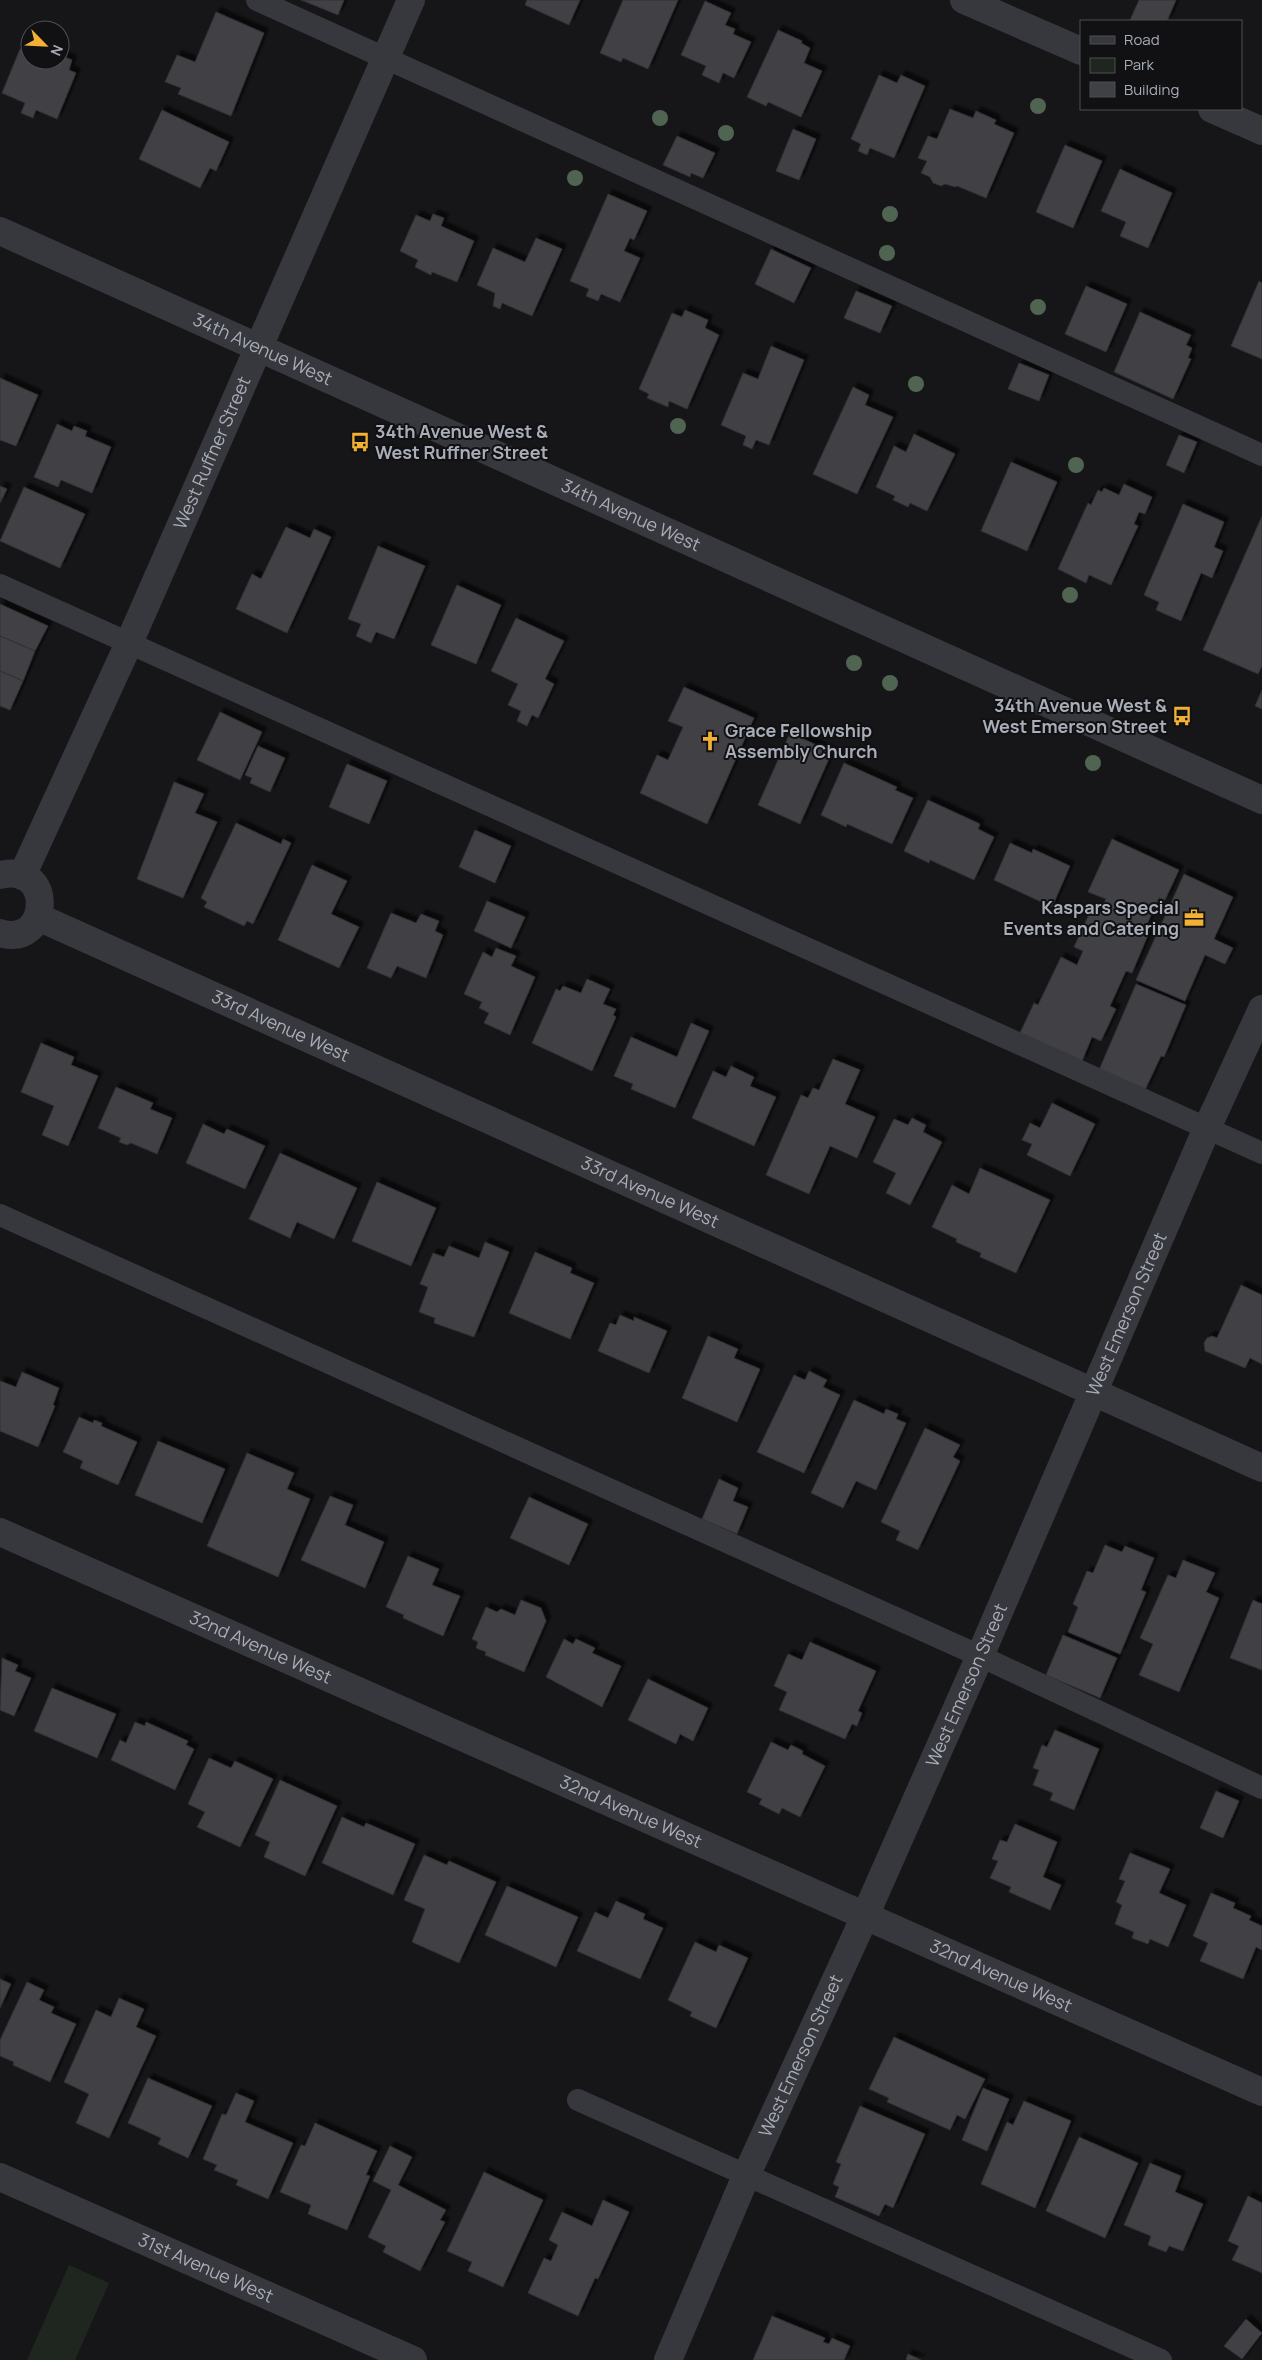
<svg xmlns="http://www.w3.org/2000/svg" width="1262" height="2360" viewBox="0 0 1262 2360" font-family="Manrope,sans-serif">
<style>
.green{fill:#1e261f}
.building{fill:#404145;stroke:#303034;filter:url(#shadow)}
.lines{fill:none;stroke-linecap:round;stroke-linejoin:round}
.service{stroke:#37383d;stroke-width:22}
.minor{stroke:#37383d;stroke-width:28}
.tertiary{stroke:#37383d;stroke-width:28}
.tree{fill:#506452}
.labels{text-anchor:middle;stroke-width:4;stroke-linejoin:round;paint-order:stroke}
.street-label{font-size:18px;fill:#a8adb8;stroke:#111113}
.poi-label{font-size:18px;font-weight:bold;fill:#a8adb8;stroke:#111113;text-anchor:start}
</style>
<defs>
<filter id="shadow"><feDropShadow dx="4.5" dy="-4.5" stdDeviation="1" flood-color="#0009"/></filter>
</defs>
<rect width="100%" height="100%" fill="#161618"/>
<polygon class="green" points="69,2265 109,2283 75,2360 27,2360"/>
<g class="building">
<polygon points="301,0 344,0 338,15"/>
<polygon points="527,0 580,0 569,25 525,5"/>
<polygon points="623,0 678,0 648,69 623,58 621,62 600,53"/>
<polygon points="1139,0 1176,0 1167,21 1133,21 1130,20"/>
<polygon points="705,1 731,13 725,25 735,29 733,34 751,42 734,78 723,73 719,83 702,75 706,66 681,55"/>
<polygon points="216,12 264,33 231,116 178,94 181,88 165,82 177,55 195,62"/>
<polygon points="778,30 802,41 801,43 810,48 804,63 822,71 801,117 768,102 766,106 747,97"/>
<polygon points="20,49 30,54 30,60 60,60 60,55 72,60 69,70 76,73 57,119 36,110 33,118 21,113 25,103 2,93"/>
<polygon points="879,75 897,83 901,75 925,86 894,158 870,148 867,155 858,151 861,144 851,139"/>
<polygon points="950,109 973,118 976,111 996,120 994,124 1014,133 986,198 957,186 955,187 945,184 941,186 933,183 930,177 921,173 927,161 918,158 928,136 937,139"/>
<polygon points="162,110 229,142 216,171 210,168 200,188 139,159"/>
<polygon points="793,129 816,139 799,180 776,171"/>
<polygon points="677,136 715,153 703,178 691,173 690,177 663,165"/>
<polygon points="1065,145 1102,161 1073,228 1036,212"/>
<polygon points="1120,169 1172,193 1148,248 1120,236 1126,222 1101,211"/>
<polygon points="608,194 647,211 634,240 630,238 624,251 640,258 620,302 601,294 598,301 586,296 589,289 570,281"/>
<polygon points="433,214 444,218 441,226 474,241 457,282 432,272 431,275 415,267 418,260 400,251 416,215 430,221"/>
<polygon points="536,238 562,249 532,316 502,303 500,309 493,306 495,293 477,285 493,248 525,262"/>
<polygon points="771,249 811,268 794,303 755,284"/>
<polygon points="1259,281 1262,283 1262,359 1231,346"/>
<polygon points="1086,286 1127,304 1106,352 1065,334"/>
<polygon points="856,291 892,306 880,333 844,318"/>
<polygon points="685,310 708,320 705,328 719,335 687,409 669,401 668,407 647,398 649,394 639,389 672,313 682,317"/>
<polygon points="1140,312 1191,335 1186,345 1192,348 1188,358 1191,359 1173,399 1114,372"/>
<polygon points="771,346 804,360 769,445 756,440 752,449 743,445 746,436 721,425 743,373 758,379"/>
<polygon points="1019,363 1049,375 1039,401 1008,389"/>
<polygon points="0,378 38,395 16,446 0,440"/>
<polygon points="853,387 869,395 865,405 893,417 857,494 813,474"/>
<polygon points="57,424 72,431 74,426 87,431 85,436 111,447 92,493 61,480 58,487 34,477"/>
<polygon points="914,434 955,454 927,511 910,503 908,507 893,500 895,496 876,487 894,446 906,452"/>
<polygon points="1179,435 1197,442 1184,473 1166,465"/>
<polygon points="1011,462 1057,482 1027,551 981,531"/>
<polygon points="1124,484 1152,497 1145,514 1139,512 1134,524 1138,526 1111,585 1089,575 1086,583 1058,569 1088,503 1091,505 1098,490 1102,492 1104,488 1119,495"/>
<polygon points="0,486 7,489 0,503"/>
<polygon points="24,487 85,514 60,568 0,541"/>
<polygon points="1183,504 1224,522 1214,547 1223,551 1212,578 1201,573 1181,621 1156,610 1159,602 1144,595"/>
<polygon points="1262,516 1262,666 1258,674 1203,650"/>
<polygon points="286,527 310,538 314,529 331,537 287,633 236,609 252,574 261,579"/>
<polygon points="378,546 425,566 394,639 376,632 371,643 356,636 361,624 348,619"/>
<polygon points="457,585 501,605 476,664 431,645"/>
<polygon points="0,604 48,626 35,651 0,636"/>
<polygon points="516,618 564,641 545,679 554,684 538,718 532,715 527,726 517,721 521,711 508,705 518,684 491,671"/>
<polygon points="0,636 35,651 23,681 0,671"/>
<polygon points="0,671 23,681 10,710 0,706"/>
<polygon points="684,687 754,718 707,824 640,793 657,755 668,760 683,727 668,721"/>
<polygon points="1262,690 1262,709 1255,706"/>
<polygon points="220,712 262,732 240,780 197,760"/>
<polygon points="790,733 832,752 800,824 758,805"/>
<polygon points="258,746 285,758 270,792 250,783 252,778 245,775"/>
<polygon points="844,763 897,787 895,790 913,798 892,844 847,824 846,827 821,815"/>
<polygon points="347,764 387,781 369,824 329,807"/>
<polygon points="174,782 204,794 195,813 217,822 183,898 137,879"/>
<polygon points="928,800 980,824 978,829 994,837 974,880 930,860 929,863 904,851"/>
<polygon points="236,823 281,844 283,839 291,843 253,924 247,921 244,926 204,907 207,902 201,898"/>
<polygon points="475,830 511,846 495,883 459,867"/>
<polygon points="1112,839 1179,870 1165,900 1159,898 1143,933 1148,935 1132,973 1126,971 1110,1006 1116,1009 1101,1041 1092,1037 1082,1061 1020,1033 1034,1003 1038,1005 1061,957 1077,965 1083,951 1074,947 1091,910 1099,914 1106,899 1088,892"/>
<polygon points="1010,843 1032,853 1033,849 1070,866 1052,907 994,880"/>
<polygon points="312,865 347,881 331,914 359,927 339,968 278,940"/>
<polygon points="1184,874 1233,897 1214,939 1233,948 1225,964 1205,955 1185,1001 1136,980"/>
<polygon points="487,901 525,917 511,948 474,931"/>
<polygon points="391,913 416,923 421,914 439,921 435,931 443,935 426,978 397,966 391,978 367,968"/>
<polygon points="496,948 516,956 511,966 535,977 510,1035 484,1023 489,1013 479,1008 482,1002 464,994 483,952 492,957"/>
<polygon points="587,979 610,989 603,1004 616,1009 613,1015 616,1017 592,1071 532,1043 556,989 560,991 563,986 581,993"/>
<polygon points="1136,984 1186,1005 1164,1057 1161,1056 1145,1090 1099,1070"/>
<polygon points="691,1023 709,1031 675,1108 631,1089 633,1084 614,1076 631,1037 677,1057"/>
<polygon points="41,1043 74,1057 71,1065 98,1076 68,1146 42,1135 54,1106 21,1092"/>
<polygon points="833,1059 860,1070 845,1104 875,1117 857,1158 830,1146 809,1194 766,1175 801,1095 808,1098 813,1088 819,1090"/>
<polygon points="731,1066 754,1077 750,1086 776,1097 754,1146 692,1118 713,1071 726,1077"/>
<polygon points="116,1087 153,1103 150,1109 172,1118 157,1154 131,1143 127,1145 119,1142 121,1138 98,1128"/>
<polygon points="1052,1103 1095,1124 1070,1176 1027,1155 1032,1144 1022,1140 1030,1123 1040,1128"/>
<polygon points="912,1118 926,1125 923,1132 942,1142 910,1205 886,1193 896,1173 873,1162 894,1119 908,1125"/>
<polygon points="203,1124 224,1134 227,1129 265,1146 245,1189 186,1163"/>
<polygon points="280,1153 357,1188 334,1239 297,1222 290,1238 249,1219"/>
<polygon points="980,1168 1050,1200 1016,1273 980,1257 981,1253 956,1242 957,1239 932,1227 952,1185 969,1194"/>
<polygon points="377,1182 436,1208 411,1266 352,1241"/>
<polygon points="485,1242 509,1252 474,1337 434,1323 435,1318 419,1312 428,1287 420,1284 433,1253 444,1257 449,1246 479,1258"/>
<polygon points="535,1252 572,1268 570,1273 594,1283 570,1339 509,1313"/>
<polygon points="1241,1285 1262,1295 1262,1364 1250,1358 1245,1368 1205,1351 1204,1343 1207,1338 1212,1336 1217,1338"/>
<polygon points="620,1315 634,1321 634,1317 667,1331 649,1373 598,1351 610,1323 616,1325"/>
<polygon points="708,1336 738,1349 734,1358 760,1369 737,1422 682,1398"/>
<polygon points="809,1371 827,1380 823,1387 840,1395 804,1473 757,1452 794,1375 805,1380"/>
<polygon points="22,1372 59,1388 53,1405 55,1406 38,1447 0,1431 0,1381 16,1387"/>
<polygon points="854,1400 884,1414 886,1409 898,1414 896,1419 906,1423 876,1490 856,1481 843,1508 811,1493"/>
<polygon points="79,1417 93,1423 94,1420 102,1423 101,1426 137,1442 118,1485 80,1468 83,1461 63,1452"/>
<polygon points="925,1428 960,1445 953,1457 960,1461 918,1550 896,1540 900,1531 881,1522"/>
<polygon points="158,1441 225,1469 202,1523 135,1495"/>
<polygon points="247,1453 294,1473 287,1489 310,1499 278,1577 207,1546"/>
<polygon points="719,1479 738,1488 733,1501 748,1507 737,1534 702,1519"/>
<polygon points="330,1496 353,1505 345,1525 384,1542 365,1588 301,1560"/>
<polygon points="529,1497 588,1524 569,1565 510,1538"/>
<polygon points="1105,1545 1122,1552 1125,1546 1154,1558 1141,1590 1146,1592 1120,1654 1068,1632 1078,1607 1073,1604 1087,1571 1093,1573"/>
<polygon points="408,1556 439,1569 432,1585 460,1596 443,1636 403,1618 404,1615 386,1607"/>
<polygon points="1183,1560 1215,1573 1206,1592 1219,1598 1179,1692 1139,1675 1153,1644 1140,1638 1168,1575 1176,1578"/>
<polygon points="521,1600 541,1608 546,1621 524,1672 485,1655 486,1652 476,1648 478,1642 472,1639 486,1607 497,1612 501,1609 515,1615"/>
<polygon points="1253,1600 1262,1604 1262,1670 1230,1658"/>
<polygon points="1063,1635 1117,1658 1100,1698 1046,1675"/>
<polygon points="564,1639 573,1644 576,1639 595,1648 592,1653 621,1666 602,1707 546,1677"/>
<polygon points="810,1642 876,1671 858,1711 862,1713 857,1726 852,1724 845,1739 779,1710 787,1692 774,1686 788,1654 802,1660"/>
<polygon points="2,1658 18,1665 15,1671 31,1678 14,1716 0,1710"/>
<polygon points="648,1679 708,1708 693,1741 680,1734 676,1744 628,1720"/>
<polygon points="52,1688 116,1714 97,1758 34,1731"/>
<polygon points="135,1722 145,1726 146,1722 188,1741 186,1745 194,1749 175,1790 111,1760 120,1740 126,1743"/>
<polygon points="1055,1730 1099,1749 1074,1810 1050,1800 1053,1793 1033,1785 1039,1770 1033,1768 1042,1745 1047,1747"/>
<polygon points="771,1742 788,1750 791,1745 803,1751 802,1754 825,1766 800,1817 782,1808 779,1814 759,1804 762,1799 747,1792"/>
<polygon points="209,1758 231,1768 235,1761 273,1779 240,1847 197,1827 205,1812 188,1804"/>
<polygon points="280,1780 337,1806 305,1876 264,1857 270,1842 255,1835"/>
<polygon points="1216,1791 1239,1801 1223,1838 1200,1828"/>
<polygon points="342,1817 364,1827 366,1823 415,1844 393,1895 322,1863"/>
<polygon points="1015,1824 1057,1842 1043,1877 1061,1885 1050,1910 1009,1892 1011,1887 990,1878 998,1861 992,1859 1000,1840 1007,1842"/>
<polygon points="1130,1853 1170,1869 1159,1893 1186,1905 1168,1947 1150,1939 1148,1944 1132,1938 1134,1932 1115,1924 1122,1905 1116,1902 1125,1881 1119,1879"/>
<polygon points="424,1855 447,1865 449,1861 496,1882 459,1963 412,1942 425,1909 404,1900"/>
<polygon points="507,1886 578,1917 556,1967 485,1935"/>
<polygon points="1211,1893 1235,1903 1233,1908 1251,1916 1249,1920 1262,1926 1262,1950 1256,1947 1243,1979 1200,1961 1208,1943 1193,1936"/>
<polygon points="616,1901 645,1914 643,1919 663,1928 640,1979 577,1951 595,1912 608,1918"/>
<polygon points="695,1942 716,1952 719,1945 748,1958 716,2028 690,2016 692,2012 668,2000"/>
<polygon points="0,1979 11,1984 0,2008"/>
<polygon points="27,1982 44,1990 39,2000 54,2007 51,2013 76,2024 50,2082 13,2065 14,2062 0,2056 0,2040"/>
<polygon points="119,1998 144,2009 136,2027 156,2036 109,2138 76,2123 89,2094 64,2082 96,2010 111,2017"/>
<polygon points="894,2037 985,2079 965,2119 957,2115 950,2130 887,2102 889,2098 869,2089"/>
<polygon points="148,2078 212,2106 188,2158 158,2144 161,2138 128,2123"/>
<polygon points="983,2088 1009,2099 987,2151 962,2140"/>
<polygon points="236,2093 254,2101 245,2122 293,2143 268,2199 236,2185 238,2180 214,2170 217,2165 203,2159 222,2114 226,2115"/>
<polygon points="1024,2101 1071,2121 1035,2208 981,2184 1007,2122 1013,2125"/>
<polygon points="860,2106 925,2134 893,2208 885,2204 879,2216 835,2197 839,2187 833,2184 841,2164 836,2162"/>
<polygon points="315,2123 377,2151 366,2175 370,2176 347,2230 308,2214 311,2205 280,2192 301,2145 305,2146"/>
<polygon points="1079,2137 1138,2163 1105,2238 1046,2211"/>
<polygon points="390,2146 412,2157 398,2185 446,2210 440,2220 445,2222 420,2271 383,2252 386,2246 368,2237 391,2190 373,2181"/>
<polygon points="1150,2163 1181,2176 1175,2192 1203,2204 1183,2251 1169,2246 1166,2252 1148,2245 1151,2236 1124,2225"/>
<polygon points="484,2172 543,2200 503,2287 468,2271 472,2262 447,2251"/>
<polygon points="1248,2196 1262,2203 1262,2273 1232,2260 1239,2246 1228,2241"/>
<polygon points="603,2200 629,2212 598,2279 595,2278 578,2316 528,2293 544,2258 551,2261 558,2245 549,2240 562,2212 592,2226"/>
<polygon points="772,2316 825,2338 823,2342 829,2344 832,2338 850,2346 844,2360 753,2360"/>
<polygon points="1246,2319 1262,2333 1242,2359 1224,2346"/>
<polygon points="908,2354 921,2360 906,2360"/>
</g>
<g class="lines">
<g class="service">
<polyline points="257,0 1262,455"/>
<polyline points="0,585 1262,1153"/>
<polyline points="0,1215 980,1656 1262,1788"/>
<polyline points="578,2100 1161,2360"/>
</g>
<g class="minor">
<polyline points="964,0 1081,51"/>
<polyline points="1212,109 1262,131"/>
<path d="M0 875C55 861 51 949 0 933"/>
<path id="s1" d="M22 876 129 643 411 0"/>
<path id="s2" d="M38 917 1262 1468"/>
<path id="s3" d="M0 1532 1262 2092"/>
<path id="s4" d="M0 2177 413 2360"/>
</g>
<g class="tertiary">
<path id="s5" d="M0 231 1262 800"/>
<path id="s6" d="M668 2360 746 2176 865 1916 980 1656 1207 1128 1262 1009"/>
</g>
</g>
<g class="tree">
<circle cx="1038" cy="106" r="8"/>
<circle cx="660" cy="118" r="8"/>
<circle cx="726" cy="133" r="8"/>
<circle cx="575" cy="178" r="8"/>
<circle cx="890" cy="214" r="8"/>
<circle cx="887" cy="253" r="8"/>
<circle cx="1038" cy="307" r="8"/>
<circle cx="916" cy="384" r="8"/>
<circle cx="678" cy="426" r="8"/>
<circle cx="1076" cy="465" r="8"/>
<circle cx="1070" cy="595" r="8"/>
<circle cx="854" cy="663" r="8"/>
<circle cx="890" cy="683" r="8"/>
<circle cx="1093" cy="763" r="8"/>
</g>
<defs>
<symbol id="bus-bare" viewBox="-9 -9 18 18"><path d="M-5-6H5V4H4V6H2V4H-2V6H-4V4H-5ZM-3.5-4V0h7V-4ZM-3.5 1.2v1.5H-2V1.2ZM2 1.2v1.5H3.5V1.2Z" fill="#f2b134" stroke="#111113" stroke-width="2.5" paint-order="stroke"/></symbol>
<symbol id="church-bare" viewBox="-9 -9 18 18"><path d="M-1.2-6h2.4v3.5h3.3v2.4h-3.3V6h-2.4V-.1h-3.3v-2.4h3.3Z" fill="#f2b134" stroke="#111113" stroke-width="2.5" paint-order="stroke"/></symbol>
<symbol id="office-bare" viewBox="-9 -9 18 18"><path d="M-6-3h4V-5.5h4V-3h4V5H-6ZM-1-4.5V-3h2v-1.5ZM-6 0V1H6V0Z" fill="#f2b134" stroke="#111113" stroke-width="2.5" paint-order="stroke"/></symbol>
</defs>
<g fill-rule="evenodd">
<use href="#bus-bare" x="346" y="428" width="28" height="28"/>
<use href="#bus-bare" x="1168" y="702" width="28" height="28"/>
<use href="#church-bare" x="696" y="727" width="28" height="28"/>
<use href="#office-bare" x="1180" y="904" width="28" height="28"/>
</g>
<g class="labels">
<g class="street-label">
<text dy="6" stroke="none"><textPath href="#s5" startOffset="288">34th Avenue West</textPath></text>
<text dy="6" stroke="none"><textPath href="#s1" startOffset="464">West Ruffner Street</textPath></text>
<text dy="6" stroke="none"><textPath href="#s5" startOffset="692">34th Avenue West</textPath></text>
<text dy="6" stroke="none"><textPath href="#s2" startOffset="266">33rd Avenue West</textPath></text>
<text dy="6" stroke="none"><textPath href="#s2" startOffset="671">33rd Avenue West</textPath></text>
<text dy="6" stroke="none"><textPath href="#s6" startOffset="1142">West Emerson Street</textPath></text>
<text dy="6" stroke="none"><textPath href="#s3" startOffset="285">32nd Avenue West</textPath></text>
<text dy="6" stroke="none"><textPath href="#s6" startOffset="738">West Emerson Street</textPath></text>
<text dy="6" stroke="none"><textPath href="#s3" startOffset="690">32nd Avenue West</textPath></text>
<text dy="6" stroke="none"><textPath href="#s3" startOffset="1095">32nd Avenue West</textPath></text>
<text dy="6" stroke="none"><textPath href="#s6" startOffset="332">West Emerson Street</textPath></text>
<text dy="6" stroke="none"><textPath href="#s4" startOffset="225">31st Avenue West</textPath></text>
</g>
<g class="poi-label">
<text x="375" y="438">34th Avenue West &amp;<tspan x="375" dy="21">West Ruffner Street</tspan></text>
<text x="1167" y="712" text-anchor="end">34th Avenue West &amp;<tspan x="1167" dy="21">West Emerson Street</tspan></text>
<text x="725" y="737">Grace Fellowship<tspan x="725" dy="21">Assembly Church</tspan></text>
<text x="1179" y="914" text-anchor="end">Kaspars Special<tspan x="1179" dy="21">Events and Catering</tspan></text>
</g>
</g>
<rect x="1080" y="20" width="162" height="90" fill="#111113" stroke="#4d4f55"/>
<rect x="1090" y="36" width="25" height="8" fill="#37383d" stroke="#4d4f55"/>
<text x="1124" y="45" font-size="15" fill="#a8adb8">Road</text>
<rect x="1090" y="58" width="25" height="15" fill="#1e261f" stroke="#4d4f55"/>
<text x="1124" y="70" font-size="15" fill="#a8adb8">Park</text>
<rect x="1090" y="82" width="25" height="15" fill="#404145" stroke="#4d4f55"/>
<text x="1124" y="95" font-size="15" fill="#a8adb8">Building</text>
<g transform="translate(45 45) rotate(114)"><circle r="24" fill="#111113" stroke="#4d4f55"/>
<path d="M0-4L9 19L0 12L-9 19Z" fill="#f2b134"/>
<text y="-8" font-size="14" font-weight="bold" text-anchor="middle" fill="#a8adb8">N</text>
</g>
</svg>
